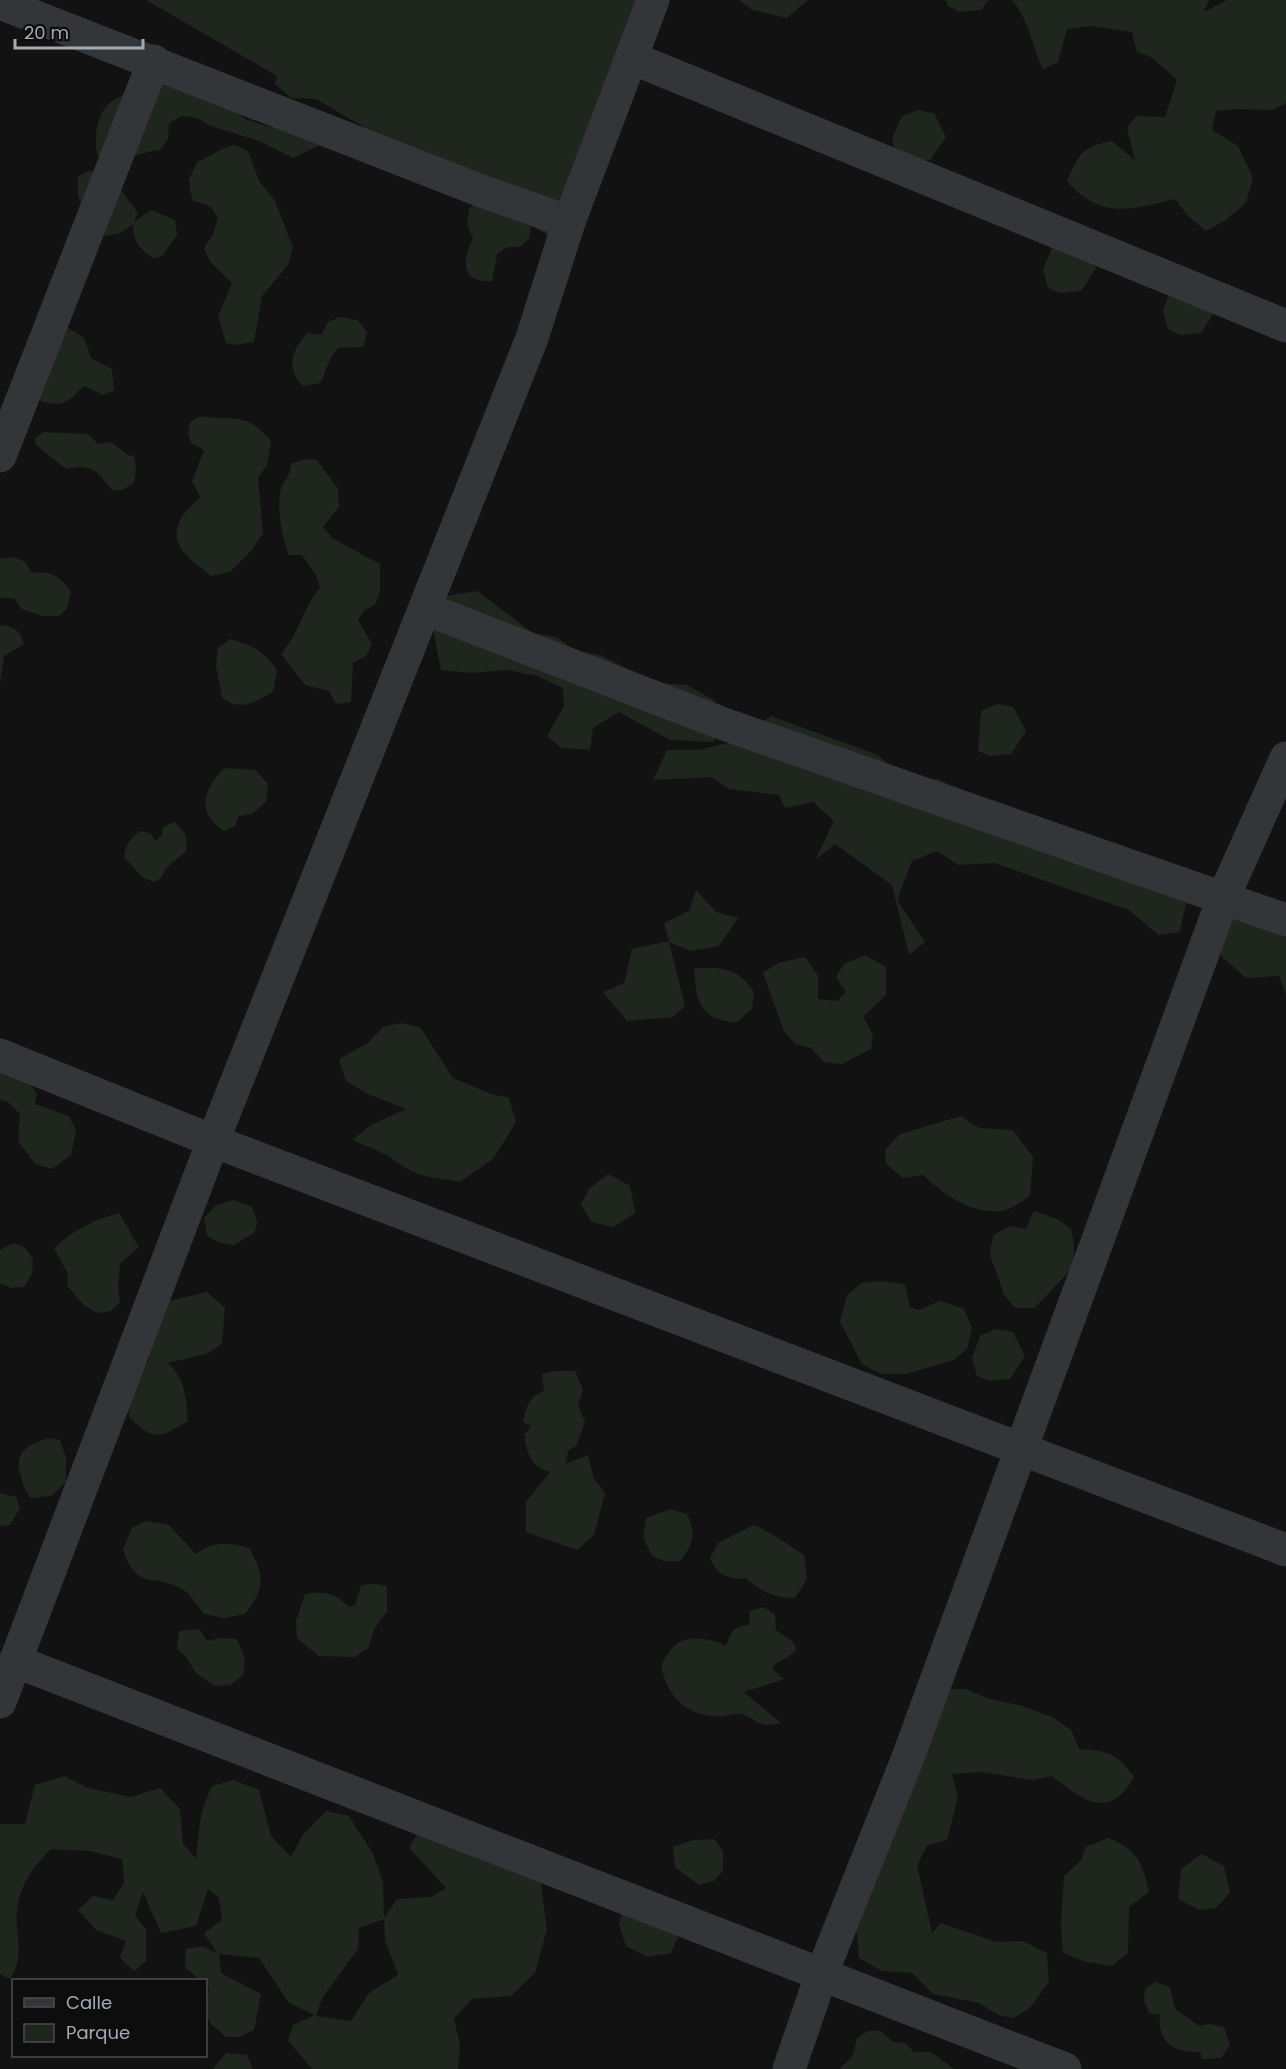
<svg xmlns="http://www.w3.org/2000/svg" width="1286" height="2069" viewBox="0 0 1286 2069" font-family="Poppins,sans-serif">
<style>
.green{fill:#1e261e;fill-rule:evenodd}
.lines{fill:none;stroke-linecap:round;stroke-linejoin:round}
.minor{stroke:#333538;stroke-width:33}
</style>
<rect width="100%" height="100%" fill="#121213"/>
<g class="green">
<path d="M146 0H661L567 247 531 225 529 239 520 247H508L497 254 492 281C460 283 462 260 473 238L467 225 469 209 483 197 316 99 291 98 275 84 277 76Z"/>
<polygon points="739,0 808,0 787,18 752,10"/>
<polygon points="946,0 988,0 981,10 960,12 948,6"/>
<path d="M1012 0H1209L1204 12 1227 0H1286V103L1273 110 1238 109 1216 111 1212 130 1238 146 1253 178 1246 203 1226 220 1206 231 1188 216 1175 199C1131 210 1100 220 1067 181 1079 154 1081 147 1112 141L1135 160 1127 128 1136 116 1165 117 1177 80 1151 57 1137 52 1132 32 1091 26 1067 29 1058 62 1043 69C1031 44 1030 22 1012 0Z"/>
<path d="M143 73 230 107 245 119 270 127 289 123 315 131 318 146 293 158 259 141 211 126 197 118 182 116 169 123 168 139 160 150C140 152 125 162 105 163L97 155C93 130 99 97 131 94Z"/>
<polygon points="917,110 934,113 946,137 930,160 909,162 897,157 892,139 901,117"/>
<path d="M235 145 248 151 259 181 275 201 293 247 288 265 262 296 254 342 235 345 226 343 218 316 232 283 210 262 204 248 213 234 218 218 211 207 192 200 189 180 197 162C212 156 219 148 235 145Z"/>
<path d="M87 171H107L138 213 134 222 151 210 175 220 177 235 162 256 153 258C139 249 133 241 133 224L121 233 105 236 98 231 78 197V177Z"/>
<polygon points="1067,240 1084,244 1096,268 1081,291 1060,293 1048,288 1043,269 1052,248"/>
<polygon points="1171,289 1216,309 1201,333 1180,335 1168,329 1163,311"/>
<path d="M340 317 357 320 367 332 363 347 339 348C328 358 327 370 320 383L303 386C285 369 292 348 308 333L321 335 328 322Z"/>
<path d="M67 327 84 338 91 358 112 369 114 390 103 395 84 386C78 391 69 402 62 403 35 410 4 373 26 350 35 340 55 334 67 327Z"/>
<path d="M200 416C216 420 238 415 253 424 259 428 265 435 271 440L267 465 258 478 263 533 252 550 230 572 211 576C191 559 164 545 183 515 188 508 195 503 200 497L192 481 204 450 191 443 188 433 190 422Z"/>
<path d="M44 432 88 434 98 444 111 442 128 455 134 456 136 467 134 483 122 490H112C96 470 93 464 66 469L35 444V438Z"/>
<path d="M305 459 317 460 338 489 339 507 323 527 332 538 380 564V591L375 605 364 610 358 620 372 644 366 656 353 663 351 702 336 704 329 691 305 685 281 654C299 634 303 607 320 588L316 575 302 555H289C282 536 276 510 281 489 284 479 290 477 291 464Z"/>
<path d="M15 557 25 562 32 573C52 571 59 576 71 591L67 609 59 616H43L22 609 14 598H0V559Z"/>
<polygon points="477,591 533,633 557,637 573,650 600,655 656,683 687,685 714,700 721,723 714,742 670,740 619,712 593,728 590,750 561,748 547,736 564,706 563,688 537,676 508,670 470,673 441,670 433,629 445,596"/>
<path d="M0 625C14 626 20 630 24 644L4 656 0 685Z"/>
<path d="M230 639C252 645 263 651 277 670L273 692C254 702 241 712 222 698L216 666 218 648Z"/>
<polygon points="997,704 1013,707 1026,731 1011,754 990,756 978,751 981,711"/>
<polygon points="771,716 878,755 911,784 938,779 980,800 1030,820 1054,822 1173,878 1186,903 1180,932 1158,935 1129,910 994,863 958,865 937,851 912,861 897,900 925,942 909,955 892,885 835,844 815,860 834,821 813,802 785,808 779,795 729,789 711,777 653,780 667,750 698,750 740,740"/>
<path d="M224 768 255 770 268 784 266 802 252 814 239 816 235 826 224 831C196 813 203 790 224 768Z"/>
<path d="M174 822C186 831 188 837 186 851L166 868 161 878 154 882 143 878 124 857C126 845 130 838 140 831L150 833 156 841 162 835 163 827Z"/>
<polygon points="696,890 716,912 738,918 719,946 690,951 669,942 685,1006 673,1017 627,1021 603,992 624,983 632,949 669,941 664,923 689,911"/>
<polygon points="1238,905 1286,913 1286,995 1279,976 1246,978 1221,956 1221,941"/>
<polygon points="865,955 886,967 886,995 863,1017 873,1034 871,1049 842,1064 824,1062 811,1048 795,1044 784,1031 763,973 778,963 805,957 818,976 818,999 837,1001 846,992 836,977 844,964"/>
<path d="M694 968C724 968 736 966 754 992L752 1009 736 1023C698 1017 697 1003 694 968Z"/>
<polygon points="401,1023 420,1027 453,1078 491,1094 509,1098 516,1122 493,1159 460,1182 424,1176 407,1169 387,1155 352,1140 371,1125 406,1109 368,1094 346,1081 339,1059 368,1043 383,1027"/>
<polygon points="0,1071 26,1080 37,1093 35,1104 69,1116 76,1130 71,1155 52,1169 35,1164 18,1141 20,1114 8,1102 0,1100"/>
<path d="M961 1116 979 1128 1013 1130 1033 1157 1030 1196C1022 1201 1011 1210 1002 1211 970 1214 945 1195 923 1175L903 1178 886 1164 885 1150 900 1134Z"/>
<polygon points="608,1174 630,1186 635,1213 613,1227 592,1222 581,1205 589,1189"/>
<polygon points="233,1200 252,1207 257,1222 255,1232 234,1245 220,1243 207,1236 204,1218 215,1206"/>
<path d="M1034 1211 1057 1219 1071 1229 1074 1244 1073 1267 1035 1308H1016C1000 1292 1005 1296 998 1276 991 1258 987 1256 994 1235L1009 1226 1026 1229Z"/>
<path d="M119 1213 139 1247 120 1264 118 1288 120 1302 111 1311 97 1313 84 1305 67 1286 68 1274 54 1248C76 1229 91 1221 119 1213Z"/>
<polygon points="14,1243 25,1248 33,1259 32,1274 24,1287 11,1288 0,1283 0,1250"/>
<polygon points="878,1281 905,1284 910,1307 918,1310 940,1301 964,1309 972,1328 967,1349 954,1360 906,1374 881,1374 862,1364 840,1322 847,1295 862,1283"/>
<path d="M207 1292 225 1308 222 1343 209 1353 168 1363C186 1380 186 1398 188 1421 159 1438 154 1442 129 1417L128 1390 149 1360 148 1345 165 1302Z"/>
<polygon points="996,1329 1013,1332 1025,1356 1010,1379 989,1381 977,1376 972,1358 980,1336"/>
<path d="M555 1371H575L583 1389 578 1405 585 1422 576 1446 569 1450 565 1464 588 1455 594 1479 605 1493 594 1535 577 1550 526 1532V1502L550 1472C530 1466 528 1455 524 1435L531 1426 523 1422C525 1409 530 1395 544 1391L542 1374Z"/>
<path d="M49 1438 60 1440 66 1458V1482L51 1496 31 1498C25 1491 23 1485 21 1476 13 1452 28 1444 49 1438Z"/>
<polygon points="0,1493 16,1497 20,1508 10,1525 0,1526"/>
<path d="M670 1509 687 1514C697 1535 693 1544 680 1561H664L652 1556 643 1537 646 1518Z"/>
<path d="M146 1521 169 1525 196 1554C213 1541 229 1542 249 1548 265 1576 265 1589 245 1614L224 1618 204 1614C198 1607 190 1593 182 1589 154 1572 138 1593 123 1550L132 1528Z"/>
<path d="M754 1525C769 1532 790 1545 804 1555L807 1579 795 1598C774 1598 761 1592 746 1578 729 1580 716 1575 710 1558L718 1543Z"/>
<path d="M375 1584 387 1586V1611L375 1628 368 1648 355 1657 319 1656 297 1638 296 1621 305 1594C325 1591 335 1593 349 1607L355 1605 361 1585Z"/>
<path d="M764 1607 775 1615 776 1630 794 1643 796 1650C789 1659 777 1660 772 1669L784 1679 744 1692 781 1723C755 1729 761 1720 741 1714 736 1712 728 1716 723 1716 688 1718 667 1698 661 1665 665 1659 669 1650 675 1645 688 1634 712 1639 726 1646 731 1632 733 1626 749 1625L750 1611Z"/>
<polygon points="199,1629 207,1641 220,1638 237,1639 245,1660 243,1675 230,1685 214,1686 195,1672 187,1658 177,1649 179,1631"/>
<path d="M943 1689H967L986 1698 1022 1706 1052 1717 1071 1730 1079 1749C1109 1751 1116 1752 1134 1777 1110 1821 1083 1801 1052 1776L1032 1780 982 1772 952 1774 958 1797 947 1840 927 1846 917 1865 932 1933 941 1923 996 1942 1023 1941 1047 1953 1049 1982 1030 2008 1013 2018 998 2015 979 2003 933 1994 912 1973 882 1971 859 1958 855 1907Z"/>
<path d="M64 1776 88 1788 131 1797 160 1788 180 1809 183 1844 196 1859C199 1832 199 1811 212 1786L233 1780 259 1790 271 1836 291 1857 303 1835 326 1811 349 1816 373 1854 383 1882 384 1918 397 1899 431 1897 446 1888 409 1848 424 1822 540 1877 547 1929 535 1973 511 1996 472 1999 454 2019 460 2046 458 2069H312L288 2041 293 2025 315 2015 289 2003 259 1958 219 1954 221 1973 261 1994 254 2030 239 2037H226L211 2024 206 2014 209 1989 206 1980H200L185 1967 186 1949 203 1946 217 1953 204 1933 222 1920 219 1898 208 1889 196 1926 161 1933 143 1892 135 1915 146 1930V1961L134 1971 120 1958 126 1941 96 1930 78 1910 93 1896 113 1900 124 1883 122 1859 89 1851 51 1849C34 1865 20 1885 17 1910 14 1935 26 1955 10 1979L0 1974V1824H25L35 1785ZM384 1919 385 1941 398 1975 369 1993 351 2021 316 2016 322 1998 358 1949 359 1928Z"/>
<path d="M1108 1838C1137 1849 1143 1863 1149 1892L1129 1907 1128 1953 1112 1966 1086 1962 1063 1953 1061 1924 1064 1876 1081 1860 1086 1847Z"/>
<polygon points="714,1839 723,1851 723,1871 714,1881 699,1885 675,1867 673,1847 693,1840"/>
<polygon points="1202,1854 1224,1866 1230,1892 1216,1908 1199,1910 1178,1899 1181,1869"/>
<polygon points="622,1912 681,1930 671,1953 648,1957 626,1946 619,1925"/>
<path d="M1155 1982 1170 1987 1175 2009 1199 2026 1209 2024 1224 2027 1230 2045 1221 2058 1202 2059 1200 2052C1174 2053 1157 2042 1160 2015L1149 2013 1144 2001 1145 1989Z"/>
<polygon points="868,2031 881,2031 893,2042 905,2043 914,2052 931,2052 954,2069 840,2069 853,2055 857,2038"/>
<polygon points="226,2053 247,2055 253,2069 213,2069"/>
</g>
<g class="lines">
<g class="minor">
<polyline points="0,3 479,190 569,222"/>
<polyline points="632,58 1286,326"/>
<polyline points="0,456 154,61"/>
<polyline points="426,609 721,723 1286,920"/>
<polyline points="0,1055 213,1141 1286,1550"/>
<polyline points="15,1661 1065,2069"/>
<polyline points="0,1702 213,1141 532,338 569,222 653,0"/>
<polyline points="789,2069 822,1973 907,1760 1224,896 1286,758"/>
</g>
</g>
<rect x="12" y="1979" width="195" height="78" fill="#0d0d0e" stroke="#494c50" stroke-width="1.5"/>
<rect x="24" y="1998" width="30" height="9" fill="#333538" stroke="#494c50" stroke-width="1.5"/>
<text x="66" y="2009" font-size="18" fill="#a3abb4">Calle</text>
<rect x="24" y="2024" width="30" height="18" fill="#1e261e" stroke="#494c50" stroke-width="1.5"/>
<text x="66" y="2039" font-size="18" fill="#a3abb4">Parque</text>
<path d="M15 39v9h128v-9" fill="none" stroke="#a3abb4" stroke-width="3"/>
<text x="24" y="39" font-size="18" fill="#a3abb4" stroke="#0d0d0e" stroke-width="4.5" paint-order="stroke">20 m</text>
</svg>
